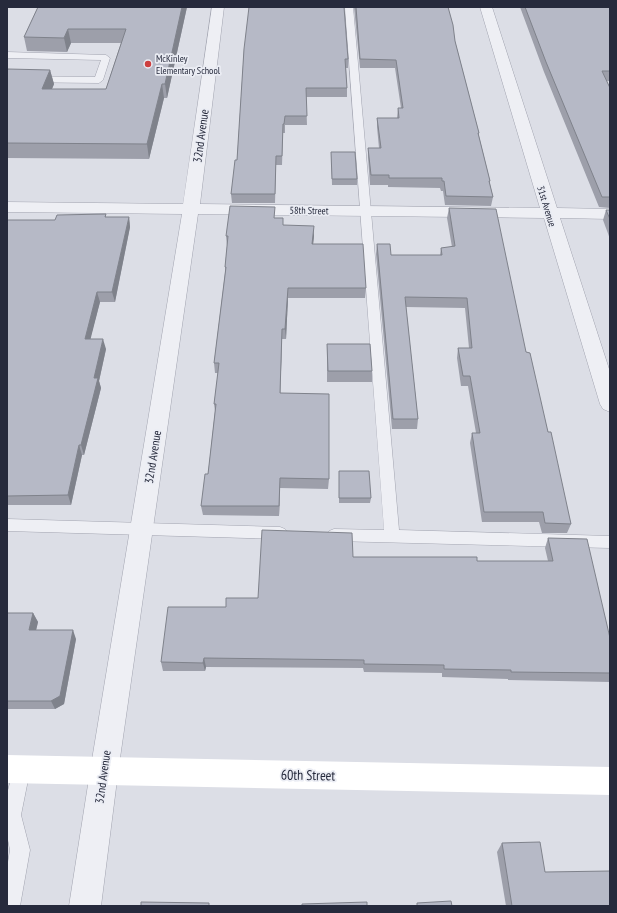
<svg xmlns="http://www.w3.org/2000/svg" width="617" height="913" viewBox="0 0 617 913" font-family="'PT Sans Narrow',sans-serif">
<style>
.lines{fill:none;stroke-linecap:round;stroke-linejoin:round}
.lane-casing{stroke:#a2a4b0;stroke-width:1}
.street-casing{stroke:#a2a4b0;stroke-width:1}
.lane{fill:#eeeff4;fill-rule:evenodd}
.street{fill:#eeeff4;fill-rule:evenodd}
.secondary{fill:#fff;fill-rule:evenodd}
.wall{fill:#9d9faa}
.shaded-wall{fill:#7f828b}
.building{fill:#b6b9c6;stroke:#7f828b}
.poi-dot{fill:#cd3f3f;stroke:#ebedf4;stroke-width:1.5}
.labels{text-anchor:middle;stroke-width:3.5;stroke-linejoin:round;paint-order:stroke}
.far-poi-label{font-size:10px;fill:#262a3c;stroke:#ebedf4;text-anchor:start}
.far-street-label{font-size:10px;fill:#262a3c;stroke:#ebedf4}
.street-label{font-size:12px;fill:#262a3c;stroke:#ebedf4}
.near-street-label{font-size:14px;fill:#262a3c;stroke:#ebedf4}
</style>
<rect width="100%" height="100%" fill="#dcdee6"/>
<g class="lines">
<defs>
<g id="lane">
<polygon points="345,7 353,7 399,530 610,536 610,548 334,541 329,539 326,535 329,531 334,529 384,530"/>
<polygon points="7,52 106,55 110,58 103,80 99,83 7,82 7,76 95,77 101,60 7,58"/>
<polygon points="7,519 280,527 285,529 288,533 285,537 280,539 7,531"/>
<polygon points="21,761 27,764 30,770 21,815 30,850 20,906 7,906 7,868 10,850 7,835 7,794 15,764"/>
</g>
<polygon id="street" points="212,7 224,7 200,204 540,208 480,7 492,7 557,208 610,209 610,219 560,218 610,372 610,412 603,409 600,404 544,218 198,214 118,772 101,906 69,906 90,772 182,214 7,212 7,202 183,204"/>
</defs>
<use href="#lane" class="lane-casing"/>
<use href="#street" class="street-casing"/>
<use href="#lane" class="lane"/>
<use href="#street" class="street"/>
<polygon class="secondary" points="7,755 610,767 610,795 7,783"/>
</g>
<g class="wall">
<polygon points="38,7 187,7 167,98 164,98 149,159 7,158 7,71 50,70 54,84 52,89 106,89 121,43 71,43 67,52 27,51 24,37"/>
<polygon points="354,7 448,7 455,41 479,133 479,136 490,181 490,184 493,197 491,206 445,205 443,191 441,191 440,188 388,187 388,185 370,185 368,157 368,148 379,148 377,127 377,118 397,118 398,108 401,108 395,68 360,68"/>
<polygon points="520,7 610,7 610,81 607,81 610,88 610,208 599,207 544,72"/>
<polygon points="244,49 348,59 348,68 346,68 347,88 347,97 306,97 307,125 285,125 285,133 283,133 282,165 276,165 275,203 232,203 231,194 237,160"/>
<polygon points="331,152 357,179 357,185 332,185"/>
<polygon points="449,208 526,352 548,432 571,524 567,533 542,533 539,522 482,522 470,443 472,433 476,433 468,386 461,386 457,358 458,348 469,348 465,308 406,307 418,419 417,429 392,429 376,254 377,244 391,255 440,255 441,248 452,247 447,218"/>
<polygon points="606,210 610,210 610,239 603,220"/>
<polygon points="106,214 106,217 129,217 130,227 115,302 100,302 90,339 106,349 99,381 101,388 84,455 82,455 71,505 7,505 7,220 55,220"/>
<polygon points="275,218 283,225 314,236 313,244 366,288 365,298 288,298 286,339 282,339 280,393 329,479 328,489 280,488 279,516 203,515 201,506 208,474 215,411 214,404 218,373 215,373 214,363 225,273 225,267 227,246 226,236"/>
<polygon points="327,344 372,371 372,382 327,382"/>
<polygon points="339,471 371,498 370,503 339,503"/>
<polygon points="548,538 610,638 610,682 508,680 508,679 442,677 442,673 364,672 363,668 206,667 205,671 163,671 161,662 226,607 258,598 353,557 477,561 548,561 545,548"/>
<polygon points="7,613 33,613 38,622 36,630 76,639 64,704 55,709 7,709"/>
<polygon points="502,843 545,872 610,906 506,906 497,852"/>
</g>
<g class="shaded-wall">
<polygon points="182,7 187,7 167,98 165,84"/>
<polygon points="68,29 71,43 67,52 64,38"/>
<polygon points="50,70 54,84 46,103 42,89"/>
<polygon points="162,84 164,98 149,159 147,144"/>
<polygon points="129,217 130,227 115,302 112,292"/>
<polygon points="314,226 314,236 312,254 312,244"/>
<polygon points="288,288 288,298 286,339 285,329"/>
<polygon points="97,292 100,302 88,349 85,339"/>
<polygon points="282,329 282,339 280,403 280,393"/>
<polygon points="103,339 106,349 99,381 101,388 84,455 81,445 94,378"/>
<polygon points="79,445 82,455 71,505 68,495"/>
<polygon points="280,478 280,488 279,516 279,506"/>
<polygon points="33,613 38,622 34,639 29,630"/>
<polygon points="73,630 76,639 64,704 55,709 51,701"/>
<polygon points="204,658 206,667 205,671 203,663"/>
</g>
<g class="building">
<polygon points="38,7 182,7 165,84 162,84 147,144 7,143 7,71 8,69 50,70 42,89 106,89 126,29 68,29 64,38 24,37"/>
<polygon points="249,7 344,7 348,59 345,59 347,88 306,88 307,116 285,116 284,124 283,124 282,156 276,156 275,194 231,194 235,160 237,160 244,49"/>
<polygon points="356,7 448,7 453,25 455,41 479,133 478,133 490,181 489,181 493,197 446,196 444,181 442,181 442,178 389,178 389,175 371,175 368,148 381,148 377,118 399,118 398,108 403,108 396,60 360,59"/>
<polygon points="525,7 610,7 610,71 602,71 610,88 610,197 602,197 546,62"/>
<polygon points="331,152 355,152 357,179 332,179"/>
<polygon points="230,206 275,207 274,218 283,218 283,225 314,226 312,244 363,244 366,288 288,288 285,329 282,329 280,393 329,394 329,479 280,478 279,506 201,506 205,474 208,474 216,404 214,404 219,363 214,363 226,267 225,267 228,236 226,236"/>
<polygon points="449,208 496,209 526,352 530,353 548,432 551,432 571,524 545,523 543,512 484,512 472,433 480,433 470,376 463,376 458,348 472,348 467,298 405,297 418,419 393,419 377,244 390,244 391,255 442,255 441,248 455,246"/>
<polygon points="606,210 610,210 610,219"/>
<polygon points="106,214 105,217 129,217 112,292 97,292 85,339 103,339 94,378 98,378 81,445 79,445 68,495 7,496 7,220 55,220 57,215"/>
<polygon points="327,344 370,344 372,371 328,371"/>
<polygon points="339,471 369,471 371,498 339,498"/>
<polygon points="262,530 352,533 353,557 477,557 477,561 553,561 548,538 587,539 610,638 610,673 511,672 511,670 444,669 444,665 364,664 364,660 204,658 203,663 161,662 168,607 226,607 226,598 258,598"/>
<polygon points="7,613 33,613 29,630 73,630 60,696 51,701 7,701"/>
<polygon points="540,842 545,872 610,871 610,906 512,906 502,843"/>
<polygon points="451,901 452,906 417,906 417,903"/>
<polygon points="141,902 209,903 209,906 141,906"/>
<polygon points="367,902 367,906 302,906 302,904"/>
</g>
<circle class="poi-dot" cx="148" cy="64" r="4"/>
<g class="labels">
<g class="far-poi-label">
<text x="156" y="62">McKinley<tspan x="156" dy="12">Elementary School</tspan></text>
</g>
<g class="far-street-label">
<text transform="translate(547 206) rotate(73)" y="4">31st Avenue</text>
<text transform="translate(309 210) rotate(1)" y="4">58th Street</text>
</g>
<g class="street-label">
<text transform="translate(201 136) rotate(-82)" y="4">32nd Avenue</text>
<text transform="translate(153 457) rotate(-81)" y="4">32nd Avenue</text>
<text transform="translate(103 777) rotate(-82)" y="4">32nd Avenue</text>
</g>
<g class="near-street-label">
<text transform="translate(308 775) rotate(1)" y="5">60th Street</text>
</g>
</g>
<rect width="617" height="913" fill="none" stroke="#262a3c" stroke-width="16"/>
</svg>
